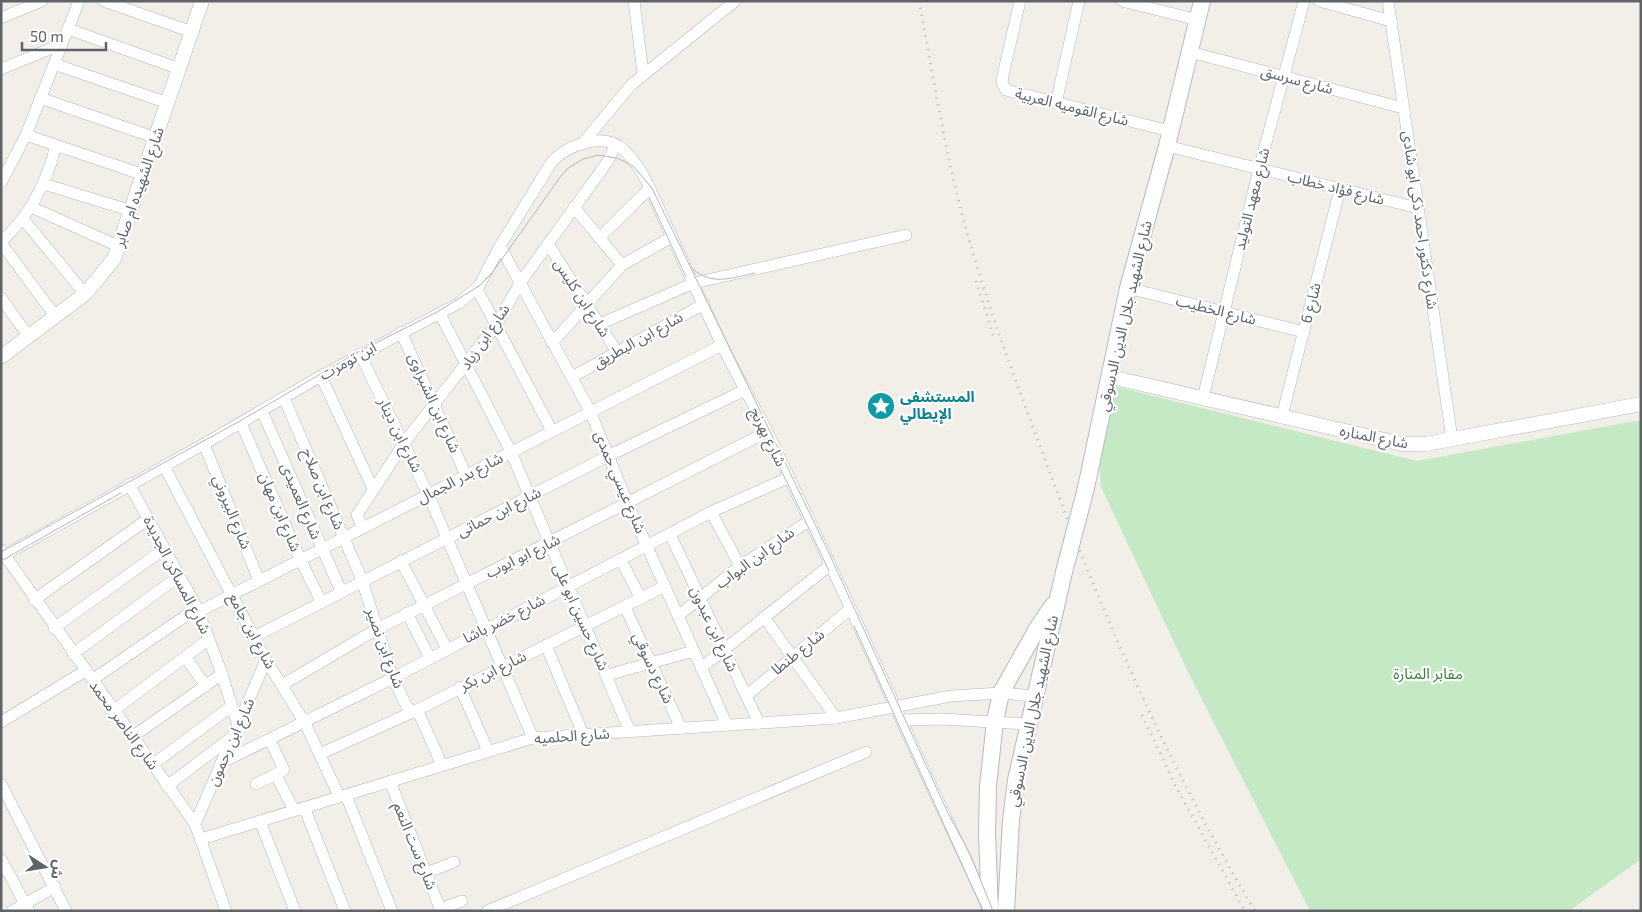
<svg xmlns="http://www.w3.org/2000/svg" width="1642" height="912" viewBox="0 0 1642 912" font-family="'Exo 2','Noto Sans Arabic',sans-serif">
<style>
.green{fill:#c5e8c5}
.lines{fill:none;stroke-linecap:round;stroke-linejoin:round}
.minor-casing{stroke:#b5b8bc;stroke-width:12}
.tertiary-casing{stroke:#b5b8bc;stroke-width:15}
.secondary-casing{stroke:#b6babf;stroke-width:18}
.minor{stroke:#fff;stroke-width:11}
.tertiary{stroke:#fff;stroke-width:14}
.secondary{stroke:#fff;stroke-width:16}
.tram{stroke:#b6b7b8;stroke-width:1}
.rail{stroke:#b6b7b8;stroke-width:3;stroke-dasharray:1 6;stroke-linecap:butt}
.secondary-bridge-casing{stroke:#b6babf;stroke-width:18;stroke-linecap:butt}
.secondary-bridge{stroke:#fff;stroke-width:16}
.labels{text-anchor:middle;stroke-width:4.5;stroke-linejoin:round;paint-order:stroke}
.street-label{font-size:15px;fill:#5f6368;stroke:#fff}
.culture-label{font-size:15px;font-weight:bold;fill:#0d838f;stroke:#fff;text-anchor:start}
.park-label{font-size:15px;fill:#348238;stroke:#fff}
</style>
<rect width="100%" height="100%" fill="#f1efe8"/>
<polygon class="green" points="1117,387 1417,461 1641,420 1641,859 1569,911 1310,911 1188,672 1101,487 1098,450"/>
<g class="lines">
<defs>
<g id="minor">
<polyline points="104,1 192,32"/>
<polyline points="634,1 643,73"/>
<polyline points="1020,1 1003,75 1002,83 1006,90 1170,131"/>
<polyline points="1122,1 1198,20"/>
<polyline points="1319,1 1391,21"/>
<polyline points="1388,1 1452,439"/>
<polyline points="1,18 42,1"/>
<polyline points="68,29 180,69"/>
<polyline points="1190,52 1403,108"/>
<polyline points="54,64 168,103"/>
<polyline points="1,69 62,44"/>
<polyline points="40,98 156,138"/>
<polyline points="1056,103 1079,1"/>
<polyline points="26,135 144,175"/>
<polyline points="582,144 631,85 735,1"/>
<polyline points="1167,146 1418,208"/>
<polyline points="1,183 26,135 79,1"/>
<polyline points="44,184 132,211"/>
<polyline points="31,207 120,247"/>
<polyline points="574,207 622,265"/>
<polyline points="23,219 85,294"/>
<polyline points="599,238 649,189"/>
<path d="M1 242C30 215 46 184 56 146"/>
<polyline points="1,243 56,317"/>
<polyline points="548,244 617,352"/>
<polyline points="500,246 590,411 628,504 727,725"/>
<polyline points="1128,288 1304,332"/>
<polyline points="477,289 552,431"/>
<polyline points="1,298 29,337"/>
<polyline points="440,314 511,452 630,732"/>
<polyline points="600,324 694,283 906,235"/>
<polyline points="401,332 466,475"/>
<polyline points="552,343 622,265 672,237"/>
<polyline points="360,354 428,494 533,738"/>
<polyline points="321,376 373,489"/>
<polyline points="572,377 704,304"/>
<polyline points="284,398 362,580 393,678 407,707 420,716 442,765"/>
<polyline points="1203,398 1259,169 1304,1"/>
<polyline points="262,411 341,591"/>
<polyline points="1282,416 1340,189"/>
<polyline points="241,423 300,559 321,601"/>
<polyline points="204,444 259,581"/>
<polyline points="164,466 266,660 305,723 339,796"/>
<polyline points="129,484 197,608 222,674 238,726"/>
<polyline points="711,512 740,566"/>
<polyline points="362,527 357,515 404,443 496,325 520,283 608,161 615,145"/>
<polyline points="670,534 759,723"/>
<polyline points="1,550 195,824 226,911"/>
<path d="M1 557 204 444 321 376 459 303 479 286 500 246 551 163C567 144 605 131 625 151 644 169 653 197 664 220 683 261 702 303 722 345 736 374 752 402 767 431 788 475 809 520 830 564 883 677 932 792 987 904"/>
<polyline points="621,560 641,599"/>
<polyline points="401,561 447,649"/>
<polyline points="34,600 148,519"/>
<polyline points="625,607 681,728"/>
<polyline points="198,612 722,345"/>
<polyline points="407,613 430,658"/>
<polyline points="678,616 740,566 809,521"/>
<polyline points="764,617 836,718"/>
<polyline points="54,628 164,549"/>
<polyline points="254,637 608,456 745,390"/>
<polyline points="546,645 583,734"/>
<polyline points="73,654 179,576"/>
<polyline points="185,657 206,686"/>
<polyline points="701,668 830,565"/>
<polyline points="607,675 694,651"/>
<polyline points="92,680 197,608"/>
<polyline points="282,685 377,629 767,432"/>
<polyline points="460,687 488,751"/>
<polyline points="746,696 850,609"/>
<polyline points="113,711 209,639"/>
<polyline points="902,720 942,719 1027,724"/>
<polyline points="1,722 85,671"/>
<polyline points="132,737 222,674"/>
<polyline points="320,754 415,711 665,586"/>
<polyline points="221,763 393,678 711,512 788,478"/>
<polyline points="152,765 232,706"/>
<polyline points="276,775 294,810"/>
<polyline points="390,781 441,911"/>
<polyline points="1,784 66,911"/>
<polyline points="256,784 284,770 270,740"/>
<polyline points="167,786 232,737"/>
<polyline points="346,795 392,911"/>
<polyline points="304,807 345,911"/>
<polyline points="260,821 295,911"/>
<polyline points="195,824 266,660"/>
<polyline points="201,839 533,738 836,718 951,696 1001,693 1034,696"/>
<polyline points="1,859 29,911"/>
<polyline points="426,873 454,862"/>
<polyline points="440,909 462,901"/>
<polyline points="12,911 55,887"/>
<polyline points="487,911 866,752"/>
</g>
<g id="tertiary">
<polyline points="1,357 85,294 114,259 202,1"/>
<polyline points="1111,377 1402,444 1426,444 1641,404"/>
</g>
<g id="secondary">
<polyline points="1086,488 1128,288 1167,146 1202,1"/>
<polyline points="990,911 987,834 988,786 995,721 1001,693 1038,627 1053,605"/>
<polyline points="1006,911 1011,820 1016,780 1064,572"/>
</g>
</defs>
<use href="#minor" class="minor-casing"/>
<use href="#tertiary" class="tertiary-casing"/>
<use href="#secondary" class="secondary-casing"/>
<use href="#minor" class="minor"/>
<use href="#tertiary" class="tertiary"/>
<use href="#secondary" class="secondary"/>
<g class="tram">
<polyline points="649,197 686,277"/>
<path d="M693 269C712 286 732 278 755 273"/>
<polyline points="765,436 829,571"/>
<polyline points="1,552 240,421 358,352 437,312 479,286 492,273 561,176 567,169 583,159 598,155 617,158 633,166 652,188 828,551 947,811 970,854 993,911"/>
<polyline points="1,561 121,493"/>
<polyline points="854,626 983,911"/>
</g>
<g class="rail">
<path d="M919 1C934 80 946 159 968 236 989 310 1016 382 1043 454 1101 612 1168 766 1255 911"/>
<polyline points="976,281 994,338"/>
<polyline points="1142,715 1176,787 1245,911"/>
</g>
<defs>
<polyline id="secondary-bridge" points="1064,572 1086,488"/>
</defs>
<use href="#secondary-bridge" class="secondary-bridge-casing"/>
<use href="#secondary-bridge" class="secondary-bridge"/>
</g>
<defs>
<symbol id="sight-disc" viewBox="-11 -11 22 22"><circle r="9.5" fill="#0f9aa8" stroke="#fff"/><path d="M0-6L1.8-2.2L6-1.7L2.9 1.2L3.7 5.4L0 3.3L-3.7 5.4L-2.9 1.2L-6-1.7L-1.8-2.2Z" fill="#fff"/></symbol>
</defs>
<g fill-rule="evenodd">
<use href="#sight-disc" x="865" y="390" width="32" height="32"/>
</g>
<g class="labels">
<g class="street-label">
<text transform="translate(1297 80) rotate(15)" y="5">شارع سرسق</text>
<text transform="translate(1072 107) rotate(14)" y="5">شارع القوميه العربية</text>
<text transform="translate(139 187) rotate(-71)" y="5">شارع الشهيده ام صابر</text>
<text transform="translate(1336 188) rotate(14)" y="5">شارع فؤاد خطاب</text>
<text transform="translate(1252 199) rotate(-76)" y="5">شارع معهد التوليد</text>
<text transform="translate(1420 220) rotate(82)" y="5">شارع دكتور احمد ذكى ابو شادى</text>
<text transform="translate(582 298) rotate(57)" y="5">شارع ابن كليس</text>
<text transform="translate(1311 303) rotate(-76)" y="5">شارع 6</text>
<text transform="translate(1216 310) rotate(14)" y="5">شارع الخطيب</text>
<text transform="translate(1125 316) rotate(-77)" y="5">شارع الشهيد جلال الدين الدسوقي</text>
<text transform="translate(485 337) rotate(-56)" y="5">شارع ابن زياد</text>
<text transform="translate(638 340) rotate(-29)" y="5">شارع ابن البطريق</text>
<text transform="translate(348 361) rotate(-29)" y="5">ابن تومرت</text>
<text transform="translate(434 403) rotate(66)" y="5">شارع ابن الشبراوى</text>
<text transform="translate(400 435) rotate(64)" y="5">شارع ابن دينار</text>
<text transform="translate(768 437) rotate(64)" y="5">شارع بهرنج</text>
<text transform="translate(1374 437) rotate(11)" y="5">شارع المناره</text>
<text transform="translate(460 478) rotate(-27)" y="5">شارع بدر الجمال</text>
<text transform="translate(620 482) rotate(67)" y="5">شارع عيسي حمدى</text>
<text transform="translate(323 489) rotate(67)" y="5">شارع ابن صلاح</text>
<text transform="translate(301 501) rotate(67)" y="5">شارع العميدى</text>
<text transform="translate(232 512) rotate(68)" y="5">شارع البيروني</text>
<text transform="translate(280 512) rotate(67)" y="5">شارع ابن مهان</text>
<text transform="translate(499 512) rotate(-27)" y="5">شارع ابن حماتى</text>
<text transform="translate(523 556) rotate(-26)" y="5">شارع ابو ايوب</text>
<text transform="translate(755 558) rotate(-36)" y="5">شارع ابن البواب</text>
<text transform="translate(177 575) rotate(63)" y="5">شارع المساكن الجديدة</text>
<text transform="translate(581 617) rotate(66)" y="5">شارع حسين ابو على</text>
<text transform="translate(504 619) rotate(-27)" y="5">شارع خضر باشا</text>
<text transform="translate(714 629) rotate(65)" y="5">شارع ابن عبدون</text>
<text transform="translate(252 631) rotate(62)" y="5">شارع ابن جامع</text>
<text transform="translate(385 648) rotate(70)" y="5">شارع ابن نصير</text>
<text transform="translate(798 652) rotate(-39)" y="5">شارع طنطا</text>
<text transform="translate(653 668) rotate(65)" y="5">شارع دسوقي</text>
<text transform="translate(493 671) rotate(-26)" y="5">شارع ابن بكر</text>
<text transform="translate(1033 711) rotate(-78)" y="5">شارع الشهيد جلال الدين الدسوقي</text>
<text transform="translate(124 725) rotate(54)" y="5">شارع الناصر محمد</text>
<text transform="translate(572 736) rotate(-4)" y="5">شارع الحلميه</text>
<text transform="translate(231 742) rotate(-66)" y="5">شارع ابن رحمون</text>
<text transform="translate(415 846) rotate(68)" y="5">شارع ست النعم</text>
</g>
<g class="culture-label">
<text x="900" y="402">المستشفى<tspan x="900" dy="17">الإيطالي</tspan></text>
</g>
<g class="park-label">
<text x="1428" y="679">مقابر المنارة</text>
</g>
</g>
<rect width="1642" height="912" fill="none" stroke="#5f6368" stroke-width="5"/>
<g transform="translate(45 867) rotate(102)" stroke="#ffffff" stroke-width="4" paint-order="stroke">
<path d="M0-4L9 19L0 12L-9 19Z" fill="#5f6368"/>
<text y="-8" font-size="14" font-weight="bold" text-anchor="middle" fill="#5f6368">ش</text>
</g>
<path d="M22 42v8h84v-8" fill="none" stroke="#5f6368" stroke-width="2.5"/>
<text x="30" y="42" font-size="15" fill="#5f6368" stroke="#ffffff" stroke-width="4" paint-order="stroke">50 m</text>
</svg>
